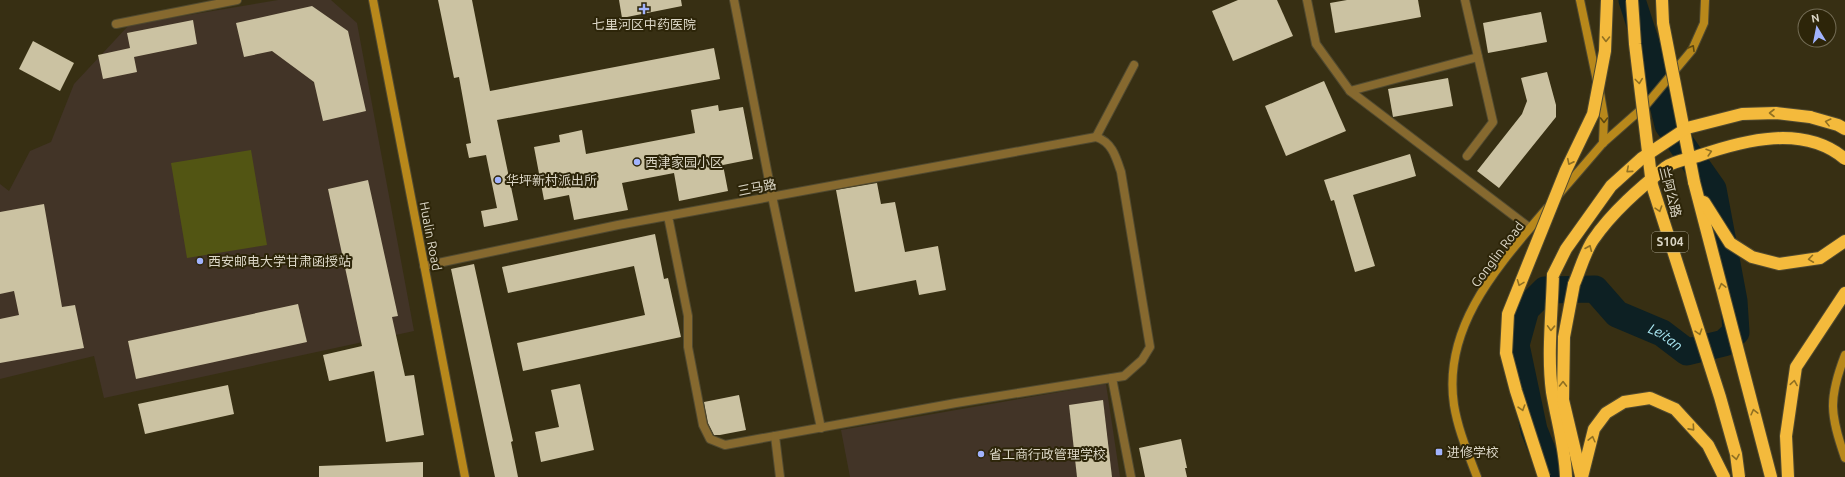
<svg xmlns="http://www.w3.org/2000/svg" width="1845" height="477" viewBox="0 0 1845 477" font-family="Ubuntu,'Noto Sans SC',sans-serif">
<style>
.education{fill:#423427}
.green{fill:#525513}
.lines{fill:none;stroke-linecap:round;stroke-linejoin:round}
.river{stroke:#0d2023;stroke-width:27}
.building{fill:#cbc2a2}
.street-casing{stroke:#514a30;stroke-width:10}
.secondary-casing{stroke:#514a30;stroke-width:10}
.highway-casing{stroke:#514a30;stroke-width:14}
.street{stroke:#86692f;stroke-width:8}
.secondary{stroke:#b8881b;stroke-width:8}
.highway{stroke:#f4ba3c;stroke-width:12}
.highway-bridge-casing{stroke:#514a30;stroke-width:14;stroke-linecap:butt}
.highway-bridge{stroke:#f4ba3c;stroke-width:12}
.oneway{stroke:#907022}
.oneway2{stroke:#5e480f}
.poi-dot{fill:#a1b3fd;stroke:#2d2509;stroke-width:1.5}
.labels{text-anchor:middle;stroke-width:4;stroke-linejoin:round;paint-order:stroke}
.shield{fill:#2d2509;stroke:#a7a18d;stroke-width:1}
.shield-label{font-size:12px;font-weight:bold;fill:#dbd6c6}
.poi-label{font-size:13px;fill:#dbd6c6;stroke:#2d2509;text-anchor:start}
.street-label{font-size:13px;fill:#dbd6c6;stroke:#2d2509}
.water-label{font-size:14px;font-style:italic;fill:#abe8f4;stroke:#2d2509}
</style>
<rect width="100%" height="100%" fill="#372f13"/>
<g class="education">
<polygon points="278,0 331,0 357,23 414,331 104,398 94,356 0,379 0,184 9,191 30,151 51,142 74,84 129,25"/>
<polygon points="1106,384 1120,477 850,477 841,430"/>
</g>
<polygon class="green" points="251,150 267,245 187,258 171,163"/>
<g class="lines">
<path class="river" id="s1" d="M1553 477 1534 430 1516 345 1526 309 1545 290 1595 289 1617 314 1662 333 1687 352 1724 343 1736 332 1734 301 1713 189 1668 125 1654 68 1632 0"/>
</g>
<g class="building">
<polygon points="438,0 472,0 490,91 714,48 720,79 497,120 518,220 484,227 481,211 497,208 486,155 469,158 466,144 471,143 459,77 454,78"/>
<polygon points="619,0 681,0 682,6 622,18"/>
<polygon points="1238,0 1277,0 1293,36 1233,61 1212,11"/>
<polygon points="1347,0 1418,0 1421,17 1335,33 1330,3"/>
<polygon points="312,6 348,31 366,111 323,121 314,82 272,51 244,57 236,23"/>
<polygon points="1541,12 1547,42 1488,53 1483,23"/>
<polygon points="193,20 197,44 134,57 137,72 103,79 98,55 130,48 127,33"/>
<polygon points="33,41 74,63 60,91 19,69"/>
<polygon points="1547,72 1556,105 1556,117 1499,188 1477,171 1522,114 1527,101 1521,78"/>
<polygon points="1448,78 1453,106 1393,117 1388,89"/>
<polygon points="1324,81 1346,131 1286,156 1265,106"/>
<polygon points="718,105 719,111 743,107 753,159 723,165 728,191 679,201 674,173 622,183 628,210 574,220 569,195 544,200 534,147 560,142 559,135 582,130 586,154 695,133 691,110"/>
<polygon points="1410,154 1416,176 1353,195 1375,266 1355,272 1334,200 1331,201 1324,180"/>
<polygon points="368,180 398,316 392,317 405,376 414,375 424,435 386,442 374,371 329,381 323,355 362,346 328,189"/>
<polygon points="877,183 881,204 895,202 905,252 938,246 946,290 919,295 916,280 855,292 836,190"/>
<polygon points="44,204 62,307 75,305 84,348 0,363 0,319 19,315 14,291 0,294 0,212"/>
<polygon points="655,234 664,279 668,278 681,337 523,371 517,343 645,315 634,266 508,293 502,267"/>
<polygon points="474,264 513,441 511,442 518,477 495,477 451,269"/>
<polygon points="298,304 307,342 136,379 128,341"/>
<polygon points="580,384 594,450 541,462 535,432 559,427 551,390"/>
<polygon points="228,385 234,414 145,434 138,404"/>
<polygon points="739,395 746,430 720,435 714,435 708,423 704,402"/>
<polygon points="1103,400 1112,477 1077,477 1069,405"/>
<polygon points="1181,439 1187,468 1185,468 1187,477 1145,477 1139,448"/>
<polygon points="423,462 423,477 319,477 319,466"/>
</g>
<g class="lines">
<defs>
<g id="street">
<polyline points="734,0 772,196 821,428"/>
<polyline points="1307,0 1316,44 1350,91 1478,57"/>
<polyline points="1465,0 1493,122 1467,156"/>
<polyline points="116,24 237,0"/>
<polyline points="1350,91 1530,228"/>
<polyline points="1096,137 1134,65"/>
<path d="M424 266 618 225 1096 137C1112 142 1116 157 1121 172L1150 347 1142 360 1124 376 956 403 725 445 710 439 703 425 688 347V316L668 216"/>
<polyline points="1112,378 1131,477"/>
<polyline points="775,436 780,477"/>
</g>
<g id="secondary">
<polyline points="373,0 465,477"/>
<polyline points="1580,0 1597,81"/>
<polyline points="1600,93 1604,117 1603,143"/>
<polyline points="1560,193 1603,143 1646,105 1692,50 1704,23 1705,0"/>
<path d="M1845 355C1828 399 1830 414 1845 458"/>
<path d="M1477 477C1468 453 1458 430 1454 405 1442 325 1500 264 1547 208"/>
</g>
<g id="highway">
<polyline points="1662,0 1663,23"/>
<polyline points="1810,117 1838,125 1845,129"/>
<polyline points="1694,182 1771,477"/>
<polyline points="1704,202 1730,243 1752,257 1779,264 1820,258 1845,241"/>
<path d="M1553 275C1552 313 1547 354 1552 392 1557 421 1565 447 1566 477"/>
<polyline points="1574,284 1564,337 1563,400 1581,476"/>
<polyline points="1582,477 1594,429 1606,413 1624,402 1650,398 1675,409 1708,445 1724,477"/>
<polyline points="1788,477 1786,436 1796,367 1845,293"/>
</g>
</defs>
<use href="#street" class="street-casing"/>
<use href="#secondary" class="secondary-casing"/>
<use href="#highway" class="highway-casing"/>
<use href="#street" class="street"/>
<use href="#secondary" class="secondary"/>
<use href="#highway" class="highway"/>
<defs>
<g id="highway-bridge">
<polyline points="1632,0 1635,44 1652,185 1720,397 1736,454 1739,477"/>
<polyline points="1663,23 1694,182"/>
<polyline points="1553,275 1566,249 1611,186 1642,158 1687,128 1742,114 1776,113 1810,117"/>
<path d="M1574 284C1580 270 1585 252 1593 240 1612 212 1640 188 1666 167 1674 161 1688 159 1698 156 1744 140 1804 124 1845 159"/>
<polyline points="1544,477 1516,391 1506,353 1508,314 1566,170 1593,114 1605,51 1607,0"/>
</g>
</defs>
<use href="#highway-bridge" class="highway-bridge-casing"/>
<use href="#highway-bridge" class="highway-bridge"/>
</g>
<defs><path id="oneway-chevron" d="M-2-3.5L2.5 0L-2 3.5" fill="none" stroke-width="1.6" stroke-linecap="round" stroke-linejoin="round"/></defs>
<g class="oneway">
<use href="#oneway-chevron" transform="translate(1606 39) rotate(91)"/>
<use href="#oneway-chevron" transform="translate(1639 81) rotate(83)"/>
<use href="#oneway-chevron" transform="translate(1772 113) rotate(180)"/>
<use href="#oneway-chevron" transform="translate(1828 122) rotate(-166)"/>
<use href="#oneway-chevron" transform="translate(1709 152) rotate(-17)"/>
<use href="#oneway-chevron" transform="translate(1570 162) rotate(116)"/>
<use href="#oneway-chevron" transform="translate(1629 170) rotate(139)"/>
<use href="#oneway-chevron" transform="translate(1659 209) rotate(72)"/>
<use href="#oneway-chevron" transform="translate(1589 248) rotate(-67)"/>
<use href="#oneway-chevron" transform="translate(1811 259) rotate(172)"/>
<use href="#oneway-chevron" transform="translate(1520 283) rotate(111)"/>
<use href="#oneway-chevron" transform="translate(1722 286) rotate(-104)"/>
<use href="#oneway-chevron" transform="translate(1551 328) rotate(92)"/>
<use href="#oneway-chevron" transform="translate(1699 332) rotate(72)"/>
<use href="#oneway-chevron" transform="translate(1794 383) rotate(-81)"/>
<use href="#oneway-chevron" transform="translate(1563 384) rotate(-89)"/>
<use href="#oneway-chevron" transform="translate(1522 408) rotate(73)"/>
<use href="#oneway-chevron" transform="translate(1754 412) rotate(-104)"/>
<use href="#oneway-chevron" transform="translate(1692 428) rotate(48)"/>
<use href="#oneway-chevron" transform="translate(1592 439) rotate(-76)"/>
<use href="#oneway-chevron" transform="translate(1736 457) rotate(80)"/>
</g>
<g class="oneway2">
<use href="#oneway-chevron" transform="translate(1692 48) rotate(-60)"/>
<use href="#oneway-chevron" transform="translate(1604 120) rotate(90)"/>
</g>
<g class="poi-dot">
<path d="M642 3h4v4h4v4h-4v4h-4v-4h-4v-4h4z"/>
<circle cx="637" cy="162" r="4"/>
<circle cx="498" cy="180" r="4"/>
<circle cx="200" cy="261" r="4"/>
<rect x="1435" y="448" width="8" height="8" rx="2"/>
<circle cx="981" cy="454" r="4"/>
</g>
<g class="labels">
<rect class="shield" x="1652" y="232" width="36" height="20" rx="3"/>
<g class="shield-label">
<text x="1670" y="246">S104</text>
</g>
<g class="poi-label">
<text x="644" y="29" text-anchor="middle">七里河区中药医院</text>
<text x="645" y="167">西津家园小区</text>
<text x="506" y="185">华坪新村派出所</text>
<text x="208" y="266">西安邮电大学甘肃函授站</text>
<text x="1447" y="457">进修学校</text>
<text x="989" y="459">省工商行政管理学校</text>
</g>
<g class="street-label">
<text transform="translate(757 187) rotate(-11)" y="5">三马路</text>
<text transform="translate(1671 192) rotate(76)" y="5">兰阿公路</text>
<text transform="translate(431 236) rotate(79)" y="5">Hualin Road</text>
<text transform="translate(1497 254) rotate(-53)" y="5">Gonglin Road</text>
</g>
<g class="water-label">
<text dy="5" stroke="none"><textPath href="#s1" startOffset="339">Leitan</textPath></text>
</g>
</g>
<g transform="translate(1817 28) rotate(350)"><circle r="19" fill="#2d2509" stroke="#736c55"/>
<path d="M0-3L7 15L0 10L-7 15Z" fill="#a1b3fd"/>
<text y="-6" font-size="11" font-weight="bold" text-anchor="middle" fill="#dbd6c6">N</text>
</g>
</svg>
